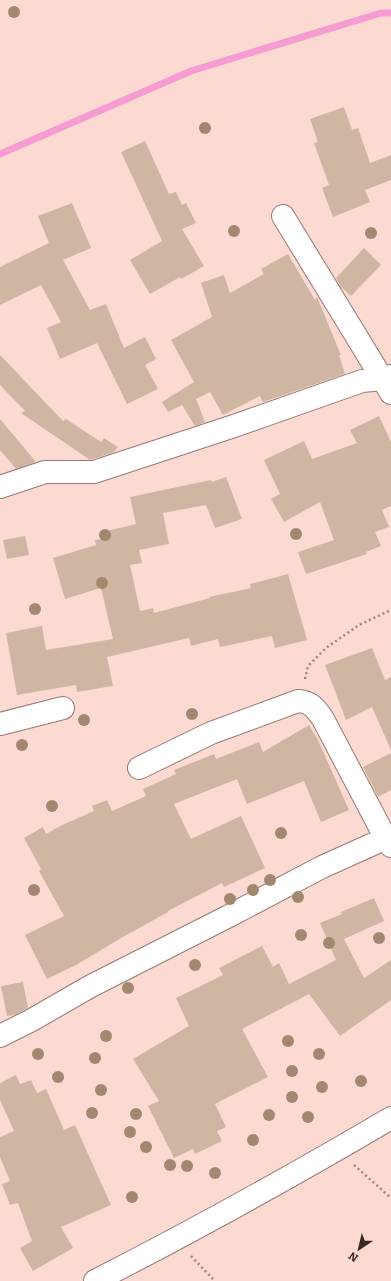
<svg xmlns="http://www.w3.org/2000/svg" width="391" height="1281" viewBox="0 0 391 1281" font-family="Bitter,serif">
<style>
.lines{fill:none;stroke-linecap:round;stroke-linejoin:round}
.stream{stroke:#f59dd2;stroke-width:7}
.building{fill:#cfb6a3}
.minor-casing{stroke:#977972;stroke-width:24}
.path{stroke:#9d8580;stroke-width:2.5;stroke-dasharray:2 3;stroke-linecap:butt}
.minor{stroke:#fff;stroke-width:22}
.tree{fill:#a1886e}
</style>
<rect width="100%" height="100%" fill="#fcdad2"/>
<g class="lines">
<polyline class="stream" points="0,154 191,71 381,13 391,13"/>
</g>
<g class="building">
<polygon points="344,107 352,130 358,128 370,163 391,155 391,180 365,190 370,202 333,217 322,188 329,185 314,143 318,142 310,119"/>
<polygon points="145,141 169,194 176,192 182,205 186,203 196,223 182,229 204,266 181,279 180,277 150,294 130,260 162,241 121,152"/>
<polygon points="72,203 91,248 63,260 90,310 106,304 124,348 145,337 156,359 145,365 158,389 127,404 97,343 60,359 47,328 61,322 41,285 0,305 0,267 49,243 38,216"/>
<polygon points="364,248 381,265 351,296 341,287 336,278"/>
<polygon points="288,254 315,300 317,297 341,355 339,355 345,374 263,402 260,396 223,415 210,392 196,399 205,422 195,426 182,405 168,412 162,402 194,382 171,340 212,317 201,283 224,275 230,293 264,274 261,269"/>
<polygon points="0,355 63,421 66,419 101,442 104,438 118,447 114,452 90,460 21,413 25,411 0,385"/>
<polygon points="379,416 391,442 391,506 382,510 389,527 375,532 381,546 366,552 367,554 306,574 298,552 334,540 320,502 284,522 271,499 280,494 264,460 304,441 312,459 357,443 350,430"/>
<polygon points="0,419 36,462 16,469 0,450"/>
<polygon points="226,477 242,519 215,528 206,505 163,513 169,544 139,550 142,563 130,565 140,611 153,608 154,613 210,598 209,597 251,588 250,584 288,574 307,640 275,648 272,636 220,647 218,639 191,646 189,638 107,657 113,686 77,692 76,685 17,695 6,633 42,626 46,650 113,639 101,588 65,599 53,558 96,545 95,540 108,538 107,531 136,524 130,497 211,480 212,482"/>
<polygon points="25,536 29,555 7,559 3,540"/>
<polygon points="372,648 385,680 391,677 391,750 372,707 346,720 325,665"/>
<polygon points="309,725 318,740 349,810 321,822 304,781 247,804 237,779 174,804 191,839 241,816 265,868 224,887 222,883 168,911 168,912 123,937 76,965 47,979 25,935 64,916 39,871 41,869 24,838 43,827 46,834 62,825 94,811 92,806 107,800 112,811 146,796 143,789 176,774 174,770 214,754 216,759 259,742 263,752"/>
<polygon points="391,753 391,790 378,797 363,767"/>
<polygon points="374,898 384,921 344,939 364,978 391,960 391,1000 340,1036 309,994 242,1029 268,1077 215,1104 226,1127 217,1131 222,1141 195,1154 193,1149 174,1158 148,1106 159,1101 133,1059 189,1026 176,998 223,975 219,968 262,946 273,967 279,963 289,984 336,960 320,923 342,914 341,912"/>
<polygon points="23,982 28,1008 15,1015 7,1016 1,986"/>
<polygon points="16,1075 20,1084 31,1080 37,1093 46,1089 64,1130 75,1125 111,1205 61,1227 73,1248 33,1271 20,1248 32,1241 18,1203 10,1205 2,1184 10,1181 0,1157 0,1137 14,1131 0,1100 0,1083"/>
</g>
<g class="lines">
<defs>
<g id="minor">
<polyline points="283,216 391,393"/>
<polyline points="0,487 45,472 94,472 234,426 362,381 384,379 391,376"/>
<polyline points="0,724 63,708"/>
<path d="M139 768 211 733 298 701C312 702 316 709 323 719L386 839 391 846"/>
<polyline points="0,1036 30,1021 91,986 229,916 322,867 391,836"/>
<path d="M95 1281C195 1230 294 1175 391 1118"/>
</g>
</defs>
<use href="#minor" class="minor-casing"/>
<g class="path">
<polyline points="305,679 308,666 326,648 359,625 391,610"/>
<polyline points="354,1165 391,1198"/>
<polyline points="191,1256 215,1281"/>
</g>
<use href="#minor" class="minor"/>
</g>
<g class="tree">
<circle cx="14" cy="12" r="6"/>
<circle cx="205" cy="128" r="6"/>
<circle cx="234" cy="231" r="6"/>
<circle cx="371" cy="233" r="6"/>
<circle cx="296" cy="534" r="6"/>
<circle cx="105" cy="535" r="6"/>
<circle cx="102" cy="583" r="6"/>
<circle cx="35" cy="609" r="6"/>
<circle cx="192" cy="714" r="6"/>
<circle cx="84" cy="720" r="6"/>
<circle cx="22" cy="745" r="6"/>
<circle cx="52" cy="806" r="6"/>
<circle cx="281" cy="833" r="6"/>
<circle cx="270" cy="880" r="6"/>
<circle cx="34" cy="890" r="6"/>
<circle cx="253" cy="890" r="6"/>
<circle cx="298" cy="897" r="6"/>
<circle cx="230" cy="899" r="6"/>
<circle cx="301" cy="935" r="6"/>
<circle cx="379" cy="938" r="6"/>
<circle cx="329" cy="943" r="6"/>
<circle cx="195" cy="965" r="6"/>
<circle cx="128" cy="988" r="6"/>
<circle cx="106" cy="1036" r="6"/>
<circle cx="288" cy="1041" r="6"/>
<circle cx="38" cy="1054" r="6"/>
<circle cx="319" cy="1054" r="6"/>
<circle cx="95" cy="1058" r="6"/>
<circle cx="292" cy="1071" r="6"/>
<circle cx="58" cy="1077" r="6"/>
<circle cx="361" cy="1081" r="6"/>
<circle cx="322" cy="1087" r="6"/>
<circle cx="101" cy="1090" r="6"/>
<circle cx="292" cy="1097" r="6"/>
<circle cx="92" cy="1113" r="6"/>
<circle cx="136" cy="1114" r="6"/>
<circle cx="269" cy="1115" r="6"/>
<circle cx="308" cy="1117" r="6"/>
<circle cx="130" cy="1132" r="6"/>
<circle cx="253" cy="1140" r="6"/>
<circle cx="146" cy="1147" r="6"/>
<circle cx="170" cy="1165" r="6"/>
<circle cx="187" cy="1166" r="6"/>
<circle cx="215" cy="1173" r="6"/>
<circle cx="132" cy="1197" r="6"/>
</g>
<g transform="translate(359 1249) rotate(215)" stroke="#fcdad2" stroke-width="3" paint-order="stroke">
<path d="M0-3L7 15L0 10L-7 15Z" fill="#372a27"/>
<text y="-6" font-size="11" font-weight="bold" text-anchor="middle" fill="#372a27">N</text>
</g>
</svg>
